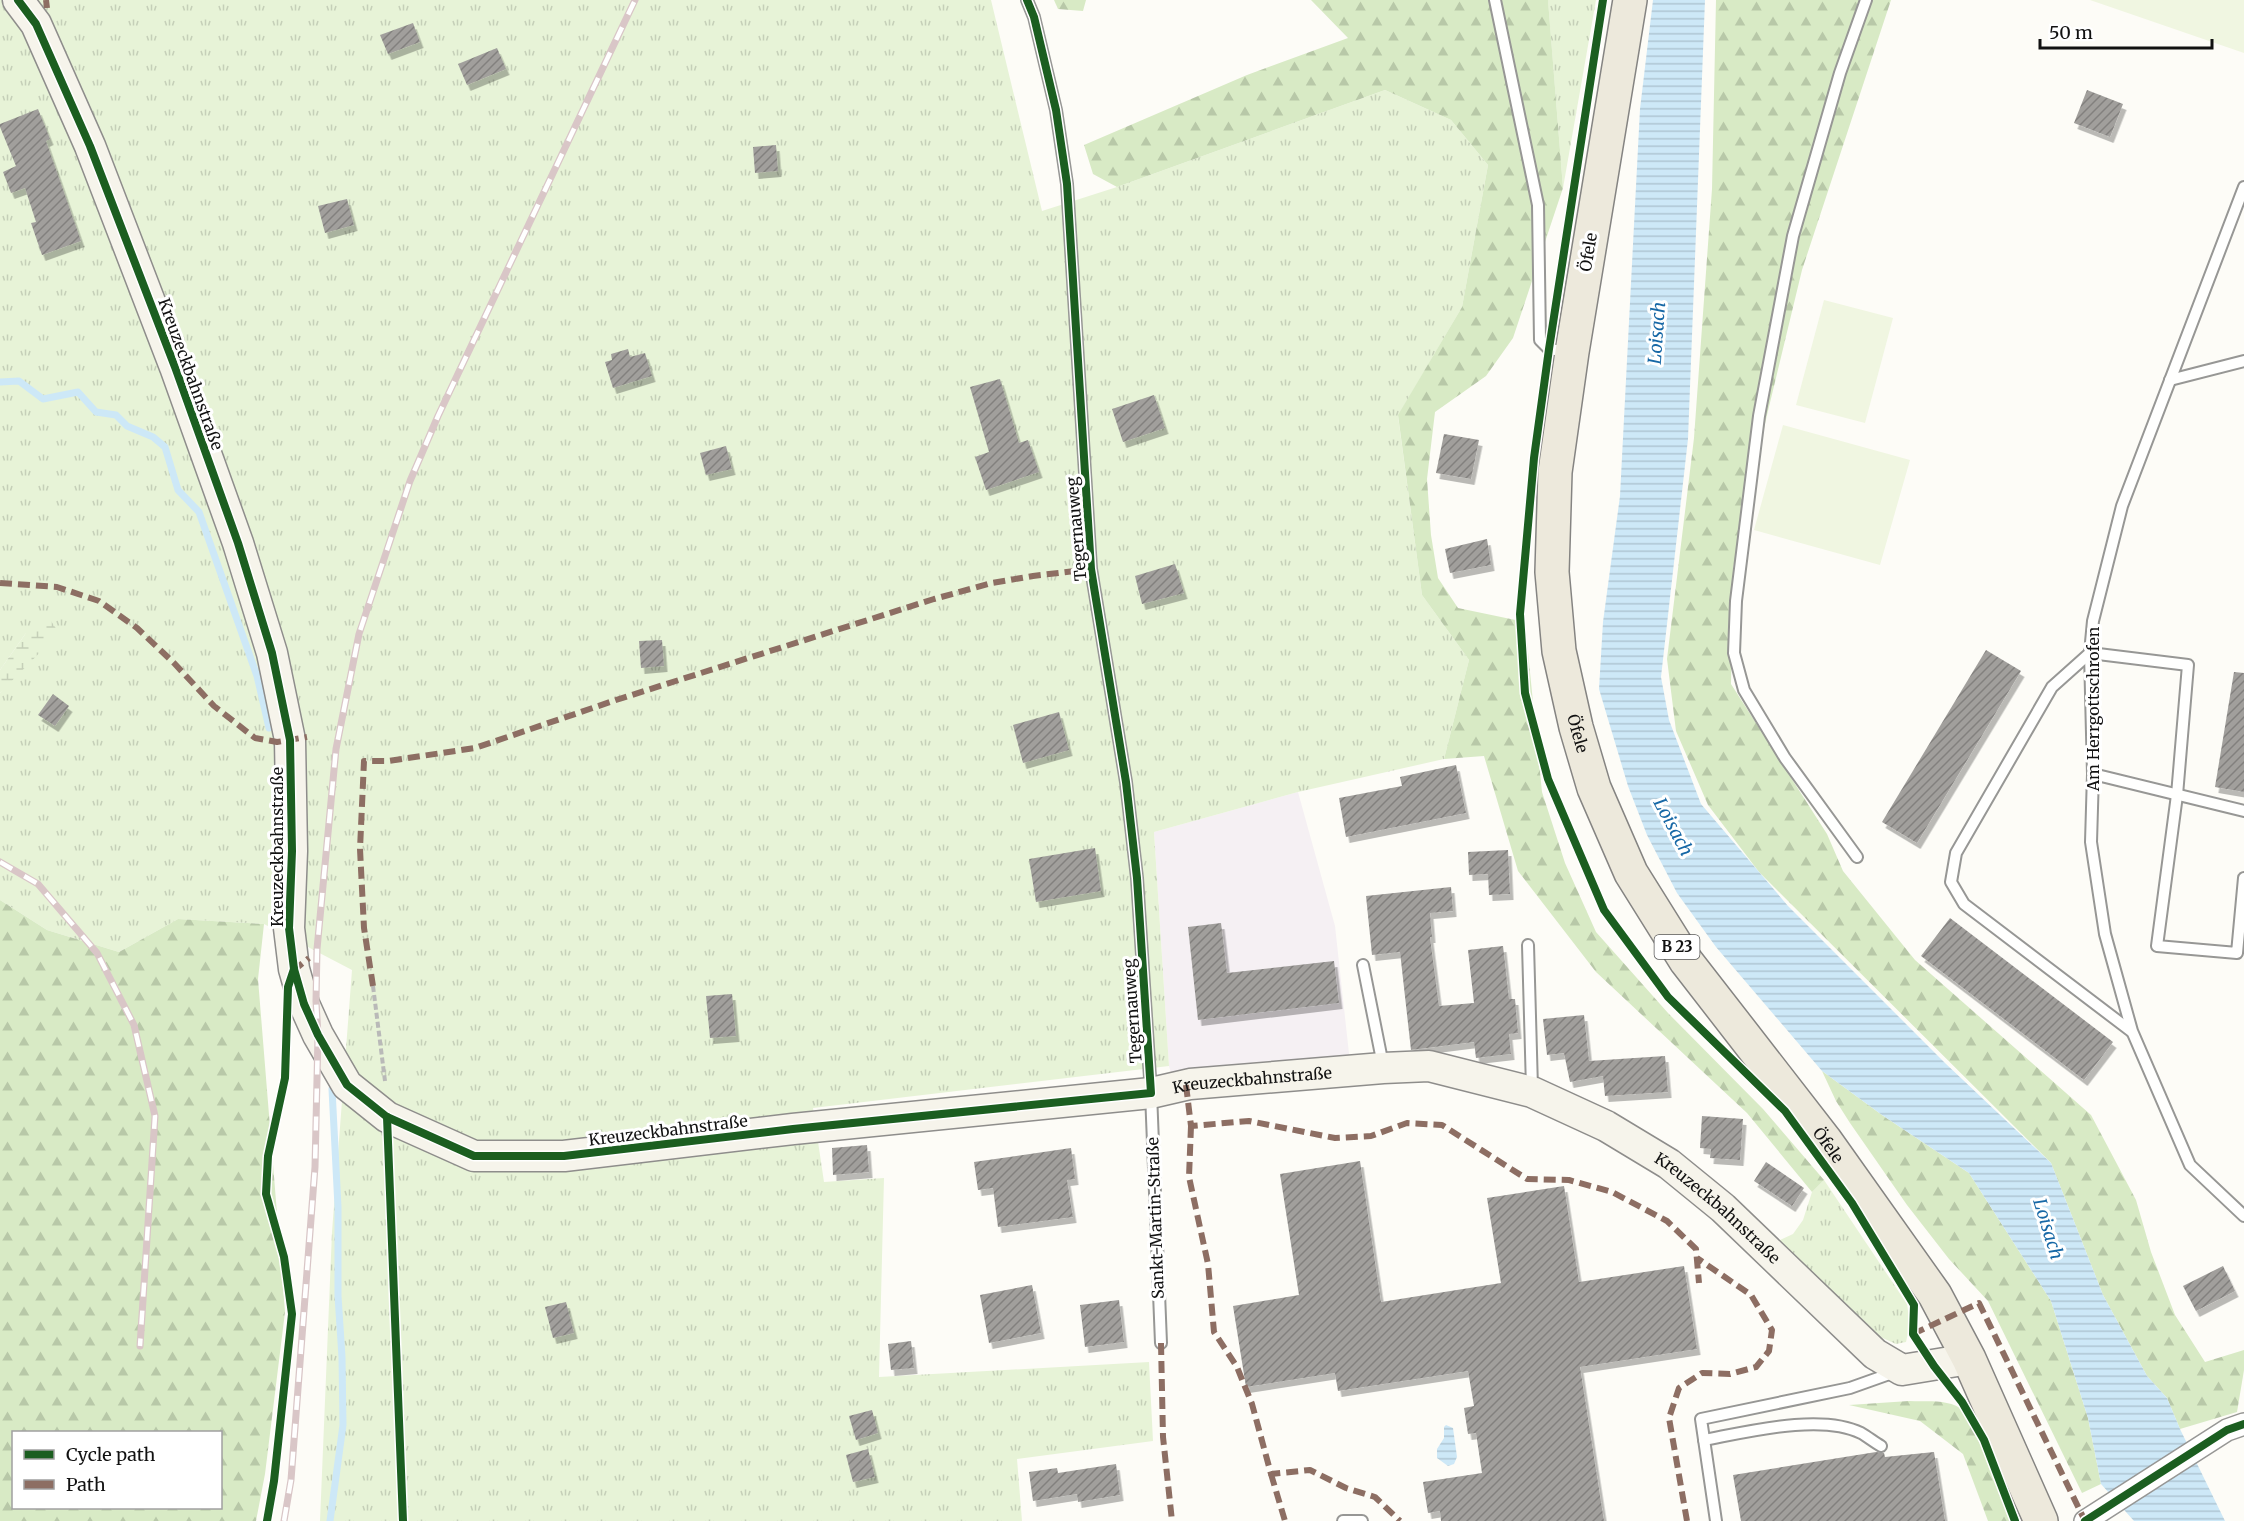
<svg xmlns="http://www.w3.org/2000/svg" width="2244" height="1521" viewBox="0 0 2244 1521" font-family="Merriweather,serif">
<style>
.industrial{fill:#f5f0f3}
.grass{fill:url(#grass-tufts)}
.forest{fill:url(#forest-firs);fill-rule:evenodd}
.wetland{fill:url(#wetland-marsh)}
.pitch{fill:#f0f6e1}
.water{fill:url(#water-rules)}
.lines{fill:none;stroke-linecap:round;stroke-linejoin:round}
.stream{stroke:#cde8f7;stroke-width:7}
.building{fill:url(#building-hatch);filter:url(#shadow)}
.lane-casing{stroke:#979795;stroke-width:14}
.street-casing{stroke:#979795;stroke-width:24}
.secondary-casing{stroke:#8e8d8b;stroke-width:33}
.primary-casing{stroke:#858482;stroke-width:36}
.path{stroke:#b9b9b8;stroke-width:4;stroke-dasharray:6 3;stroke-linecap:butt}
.lane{stroke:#fffffe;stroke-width:10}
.street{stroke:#fffffe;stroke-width:21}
.secondary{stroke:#f6f4eb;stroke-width:30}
.primary{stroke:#ede9dc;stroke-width:33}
.rail-casing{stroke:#d9c6c7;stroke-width:7}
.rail{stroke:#fff;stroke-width:4.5;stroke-dasharray:14;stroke-linecap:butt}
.quiet{stroke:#8d6e63;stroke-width:6;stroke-dasharray:12 6;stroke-linecap:butt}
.cycleway-casing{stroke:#fff;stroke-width:11}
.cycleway{stroke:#1b5e20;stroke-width:8}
.labels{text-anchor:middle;stroke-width:6;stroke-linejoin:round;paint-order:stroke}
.shield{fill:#fff;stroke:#585858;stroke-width:1.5}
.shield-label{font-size:15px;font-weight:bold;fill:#111}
.street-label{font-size:16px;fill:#111;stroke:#fff}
.water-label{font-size:18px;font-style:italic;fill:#1768a6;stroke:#fff}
</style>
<defs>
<pattern id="grass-tufts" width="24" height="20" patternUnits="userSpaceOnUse" patternTransform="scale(1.5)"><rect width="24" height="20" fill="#e7f3d7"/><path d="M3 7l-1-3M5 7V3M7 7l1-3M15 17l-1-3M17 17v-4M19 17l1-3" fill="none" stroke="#c5cfb8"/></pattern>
<pattern id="forest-firs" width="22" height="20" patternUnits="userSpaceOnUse" patternTransform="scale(1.5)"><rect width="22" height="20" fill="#d8eac5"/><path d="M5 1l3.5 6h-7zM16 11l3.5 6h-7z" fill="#b8c8a8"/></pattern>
<pattern id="wetland-marsh" width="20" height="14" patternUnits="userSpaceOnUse" patternTransform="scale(1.5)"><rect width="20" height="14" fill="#e7f3d7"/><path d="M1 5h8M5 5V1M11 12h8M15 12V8" fill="none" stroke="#c5cfb8"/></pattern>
<pattern id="water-rules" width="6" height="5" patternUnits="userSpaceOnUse" patternTransform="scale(1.5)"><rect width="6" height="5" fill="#cde8f7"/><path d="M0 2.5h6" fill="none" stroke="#afc6d3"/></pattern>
<pattern id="building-hatch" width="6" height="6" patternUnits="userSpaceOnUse" patternTransform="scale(1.5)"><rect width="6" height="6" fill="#a19f9c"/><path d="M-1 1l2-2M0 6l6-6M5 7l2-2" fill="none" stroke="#82807e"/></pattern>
<filter id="shadow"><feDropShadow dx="3.5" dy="6" stdDeviation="0" flood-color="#0004"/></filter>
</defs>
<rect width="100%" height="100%" fill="#fdfcf7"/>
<polygon class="industrial" points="1298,792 1335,926 1352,1081 1179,1101 1169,1066 1154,832"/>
<g class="grass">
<polygon points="0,0 991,0 1042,211 1117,187 1385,90 1451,120 1488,165 1462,307 1398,416 1422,595 1469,660 1444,759 1298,792 1154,832 1169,1066 813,1108 824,1182 884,1178 879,1377 1149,1362 1153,1441 1017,1459 1022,1521 320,1521 332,1232 352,970 264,924 178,919 119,952 47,930 0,900 0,693 6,685 26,633 0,670"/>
<polygon points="1548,0 1596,0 1563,188 1548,1"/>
<polygon points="1824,1180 1907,1304 1910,1324 1906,1342 1896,1344 1876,1335 1723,1208 1780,1240 1793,1234 1803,1220 1812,1192"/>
</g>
<g class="forest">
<polygon points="1054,0 1086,0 1083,11 1058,9"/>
<polygon points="1311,0 1548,0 1563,188 1513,338 1486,376 1435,412 1427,479 1431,535 1438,578 1458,608 1525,622 1542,792 1565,863 1596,932 1668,1013 1763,1109 1824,1180 1812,1192 1747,1113 1596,972 1518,871 1484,756 1444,759 1469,660 1422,595 1398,415 1462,307 1488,165 1451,120 1385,90 1117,187 1093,174 1084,145 1247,75 1348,38"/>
<polygon points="1716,0 1891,0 1802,270 1767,415 1733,568 1731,684 1827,834 1843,871 1915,960 2091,1115 2136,1200 2151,1252 2175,1315 2205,1362 2244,1350 2244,1370 2237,1412 2180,1429 2167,1398 2147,1376 2103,1295 2051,1163 1759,872 1708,805 1676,731 1667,659 1694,438 1712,189"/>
<path d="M0 900 47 930 119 952 178 919 264 924 258 979 285 1312 265 1474 256 1521H0ZM14 1432H220V1508H14Z"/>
<polygon points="1822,1071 1882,1115 1969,1173 2051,1301 2088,1418 2101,1484 2082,1493 1988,1301 1949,1259 1907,1205 1850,1123 1836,1101"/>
<path d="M1909 1401C1925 1402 1946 1399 1960 1408 1982 1424 2007 1494 2015 1521H1988L1963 1454 1920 1421 1849 1405Z"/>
</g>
<polygon class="wetland" points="51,621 59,633 0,693 0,670 26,633"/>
<g class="pitch">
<polygon points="2090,0 2244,0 2244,53"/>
<polygon points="1824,300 1893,318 1865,423 1796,405"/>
<polygon points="1783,425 1910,460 1880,565 1754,530"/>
</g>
<g class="water">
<polygon points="1653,0 1705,0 1688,439 1661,677 1669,720 1701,804 1788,906 1945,1063 2051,1163 2103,1295 2147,1376 2167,1398 2180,1429 2225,1521 2134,1521 2101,1484 2088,1418 2051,1301 1969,1173 1882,1115 1822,1071 1716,947 1677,893 1647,835 1628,786 1599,689 1603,622 1620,496 1640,109"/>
<polygon points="1446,1425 1453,1428 1457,1457 1454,1464 1448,1466 1437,1458 1437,1449 1444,1438 1444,1427"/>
</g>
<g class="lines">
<g class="stream">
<polyline points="0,382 19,381 43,399 78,392 96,412 116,415 127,426 153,437 165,447 178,490 199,512 257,676 269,728"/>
<polyline points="330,1521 343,1425 342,1357 338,1296 338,1207 332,1089"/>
</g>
</g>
<g class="building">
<polygon points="413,23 420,42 388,54 380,35"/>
<polygon points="497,48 506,69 467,85 458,64"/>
<polygon points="2087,90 2123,104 2110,137 2074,123"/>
<polygon points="38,109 50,139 46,141 81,241 42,255 31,223 36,222 25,188 11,193 3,172 16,166 0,127 0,124"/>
<polygon points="776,145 778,171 755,173 753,147"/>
<polygon points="347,199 354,225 325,233 318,206"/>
<polygon points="628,349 630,357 645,353 652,376 613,388 605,362 612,360 611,354"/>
<polygon points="1000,379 1019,443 1028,440 1039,472 986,490 975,457 989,452 970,387"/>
<polygon points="1154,395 1165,428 1123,442 1112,409"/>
<polygon points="1444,434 1479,440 1471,479 1436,473"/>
<polygon points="726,446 732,469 706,475 700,453"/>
<polygon points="1487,539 1491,565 1450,573 1445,549"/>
<polygon points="1175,564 1184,593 1142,604 1135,576"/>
<polygon points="662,640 664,666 641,668 639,641"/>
<polygon points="1986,650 2021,671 1917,843 1882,822"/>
<polygon points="2234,672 2244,673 2244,792 2215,787"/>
<polygon points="53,694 69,706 55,726 38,715"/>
<polygon points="1059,712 1069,750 1023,763 1013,725"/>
<polygon points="1456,765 1466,813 1346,837 1339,798 1402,786 1400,777"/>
<polygon points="1095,848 1101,891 1036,902 1029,859"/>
<polygon points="1508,850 1510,894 1489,895 1488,874 1469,875 1468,852"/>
<polygon points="1451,887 1453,911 1430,913 1432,937 1430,937 1439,1006 1474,1003 1468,950 1503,946 1509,999 1515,999 1518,1033 1509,1034 1511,1054 1476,1058 1474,1042 1411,1050 1400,952 1372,955 1366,896"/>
<polygon points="1950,918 2113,1042 2084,1080 1921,956"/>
<polygon points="1221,923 1227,973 1334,961 1339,1003 1198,1020 1188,927"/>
<polygon points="732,994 736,1036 710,1038 706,996"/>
<polygon points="1584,1015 1589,1061 1665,1056 1668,1092 1605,1096 1603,1076 1570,1082 1564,1053 1547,1055 1543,1019"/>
<polygon points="1702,1116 1743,1119 1740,1160 1710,1158 1711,1149 1700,1148"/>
<polygon points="867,1145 869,1172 833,1175 832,1148"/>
<polygon points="1071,1148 1075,1179 1067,1180 1073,1217 998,1227 993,1188 978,1190 974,1162"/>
<polygon points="1360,1161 1381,1302 1501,1283 1487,1198 1564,1186 1579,1282 1684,1266 1697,1349 1580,1367 1604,1521 1441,1521 1440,1511 1428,1513 1423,1482 1482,1473 1476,1433 1468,1434 1464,1408 1474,1406 1468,1371 1338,1391 1335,1373 1246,1387 1233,1306 1299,1295 1280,1174"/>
<polygon points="1766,1162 1804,1188 1792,1206 1754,1181"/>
<polygon points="2223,1266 2235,1291 2196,1311 2183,1286"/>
<polygon points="1032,1285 1041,1333 989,1343 980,1295"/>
<polygon points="1119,1300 1124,1342 1085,1347 1080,1305"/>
<polygon points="566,1302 574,1333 553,1338 545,1307"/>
<polygon points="911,1341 914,1368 891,1370 888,1344"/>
<polygon points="872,1410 878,1433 856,1440 849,1416"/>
<polygon points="868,1449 875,1477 853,1482 846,1455"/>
<polygon points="1876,1452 1884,1453 1885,1457 1934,1452 1945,1521 1741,1521 1733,1475"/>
<polygon points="1116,1464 1120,1495 1078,1502 1077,1494 1033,1501 1029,1472 1057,1468 1058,1473"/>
</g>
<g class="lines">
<defs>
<g id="lane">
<polyline points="1027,0 1034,17 1056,110 1067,184 1091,569 1126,782 1137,878 1151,1093 1161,1343"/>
<polyline points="1495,0 1538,205 1540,340 1549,349 1569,352"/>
<polyline points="2244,187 2122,506 2093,621 2090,653 2093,774 2091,842 2105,934 2132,1031 2190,1165 2244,1216"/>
<polyline points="2170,380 2244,361"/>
<polyline points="2093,774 2244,811"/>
<polyline points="1857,857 1785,758 1744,690 1734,653 1736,601 1759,416 1793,236 1840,73 1866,0"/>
<polyline points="1528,945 1532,1088"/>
<polyline points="1363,965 1383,1065"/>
<polyline points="2131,1031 1964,904 1951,882 1956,853 2052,687 2090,653 2188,665 2177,795 2157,946 2237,953 2244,878"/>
<path d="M1704 1440C1747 1432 1821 1413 1861 1433 1868 1437 1874 1442 1881 1446"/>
<polyline points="1343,1521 1362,1521"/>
<polyline points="1716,1521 1701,1419 1850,1388 1895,1372"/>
</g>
<polyline id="street" points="2085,1521 2227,1430 2244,1424"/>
<g id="secondary">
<path id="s1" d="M18 0 36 24 90 146 175 367 238 543 272 653 290 740 292 851 289 928 294 969 304 1004 318 1035 347 1085 387 1117 474 1156H564L793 1129 1151 1093 1190 1084 1383 1068 1429 1066 1532 1092 1606 1126 1669 1164 1723 1208 1875 1354 1902 1370 1969 1359"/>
</g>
<g id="primary">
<path id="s2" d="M1630 0 1572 352 1555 472 1552 572 1559 651 1576 727 1594 788 1631 873 1686 961 1825 1140 1935 1295 1969 1359 2041 1521"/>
</g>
</defs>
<use href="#lane" class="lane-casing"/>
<use href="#street" class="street-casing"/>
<use href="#secondary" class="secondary-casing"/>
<use href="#primary" class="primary-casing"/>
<polyline class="path" points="373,986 385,1081"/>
<use href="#lane" class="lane"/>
<use href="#street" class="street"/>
<use href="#secondary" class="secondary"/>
<use href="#primary" class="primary"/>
<defs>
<g id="rail">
<polyline points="0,862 38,884 97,953 134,1025 155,1116 140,1346"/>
<polyline points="284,1521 291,1480 315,1167 318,1035 316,1001 317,949 336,749 359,634 410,481 438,416 635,0"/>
</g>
</defs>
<use href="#rail" class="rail-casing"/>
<use href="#rail" class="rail"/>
<g class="quiet">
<polyline points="46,0 47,8"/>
<polyline points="0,583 57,587 99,601 137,628 174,663 214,706 255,738 277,742 307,737"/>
<polyline points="293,971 309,958"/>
<polyline points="373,986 364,928 360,849 364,761 388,761 475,748 616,700 934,599 992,583 1033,576 1091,569"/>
<polyline points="1186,1085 1191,1126 1249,1121 1335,1138 1371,1136 1407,1123 1442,1125 1527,1179 1569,1180 1612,1192 1667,1221 1696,1249 1699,1283"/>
<polyline points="1191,1126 1189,1177 1208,1264 1214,1332 1237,1367 1252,1404 1271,1474 1310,1470 1346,1488 1375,1497 1400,1521"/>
<polyline points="1913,1334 1979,1303 2085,1521"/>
<polyline points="1161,1343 1163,1437 1172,1521"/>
<polyline points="1271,1474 1285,1521"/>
<polyline points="1687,1521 1669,1418 1679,1388 1702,1373 1730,1374 1756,1367 1769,1351 1772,1330 1751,1295 1697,1258"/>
</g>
<defs>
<g id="cycleway">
<polyline points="18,0 36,24 90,146 175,367 238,543 272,653 290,740 292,851 289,928 294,969 304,1004 318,1035 347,1085 387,1117 474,1156 564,1156 793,1129 1151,1093 1137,878 1126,782 1091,569 1067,184 1056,110 1034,17 1027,0"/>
<polyline points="1603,0 1549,349 1534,458 1520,614 1525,693 1548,779 1604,910 1668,997 1785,1111 1852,1203 1914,1305 1913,1334 1934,1366 1962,1402 1984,1440 2015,1521"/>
<polyline points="387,1117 403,1521"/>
<polyline points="267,1521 274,1481 292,1314 284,1257 266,1194 268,1156 285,1078 288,987 294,969"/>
<polyline points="2085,1521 2227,1430 2244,1424"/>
</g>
</defs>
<use href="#cycleway" class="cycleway-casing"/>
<use href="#cycleway" class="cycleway"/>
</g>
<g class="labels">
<rect class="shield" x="1654.5" y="935" width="45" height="24" rx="4.5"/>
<g class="shield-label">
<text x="1677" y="952">B 23</text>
</g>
<g class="street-label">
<text transform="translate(1588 252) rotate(-81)" y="6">Öfele</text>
<text transform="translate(191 374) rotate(70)" y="6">Kreuzeckbahnstraße</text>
<text transform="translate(1076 529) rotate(-95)" y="6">Tegernauweg</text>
<text transform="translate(2093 709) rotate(-90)" y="6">Am Herrgottschrofen</text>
<text dy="6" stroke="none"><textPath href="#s2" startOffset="742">Öfele</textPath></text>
<text transform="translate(277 847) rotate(-90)" y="6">Kreuzeckbahnstraße</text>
<text transform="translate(1132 1011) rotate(-94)" y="6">Tegernauweg</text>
<text dy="6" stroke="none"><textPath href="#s1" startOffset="2078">Kreuzeckbahnstraße</textPath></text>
<text transform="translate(668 1130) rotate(-7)" y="6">Kreuzeckbahnstraße</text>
<text dy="6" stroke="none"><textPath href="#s2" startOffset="1228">Öfele</textPath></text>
<text dy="6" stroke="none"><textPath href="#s1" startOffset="2582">Kreuzeckbahnstraße</textPath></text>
<text transform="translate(1155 1218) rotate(-92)" y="6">Sankt-Martin-Straße</text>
</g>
<g class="water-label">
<text transform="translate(1657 333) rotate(-86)" y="6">Loisach</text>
<text transform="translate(1673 827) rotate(62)" y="6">Loisach</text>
<text transform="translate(2048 1229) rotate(73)" y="6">Loisach</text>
</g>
</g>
<rect x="12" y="1431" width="210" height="78" fill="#ffffff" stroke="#a0a0a0" stroke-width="1.5"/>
<rect x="24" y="1450" width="30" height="9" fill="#1b5e20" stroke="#a0a0a0" stroke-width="1.5"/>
<text x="66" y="1461" font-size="18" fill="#111111">Cycle path</text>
<rect x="24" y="1480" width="30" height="9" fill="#8d6e63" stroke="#a0a0a0" stroke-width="1.5"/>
<text x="66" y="1491" font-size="18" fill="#111111">Path</text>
<path d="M2040 39v9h172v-9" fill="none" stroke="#111111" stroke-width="3"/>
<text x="2049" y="39" font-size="18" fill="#111111" stroke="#ffffff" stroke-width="4.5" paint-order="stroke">50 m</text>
</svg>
